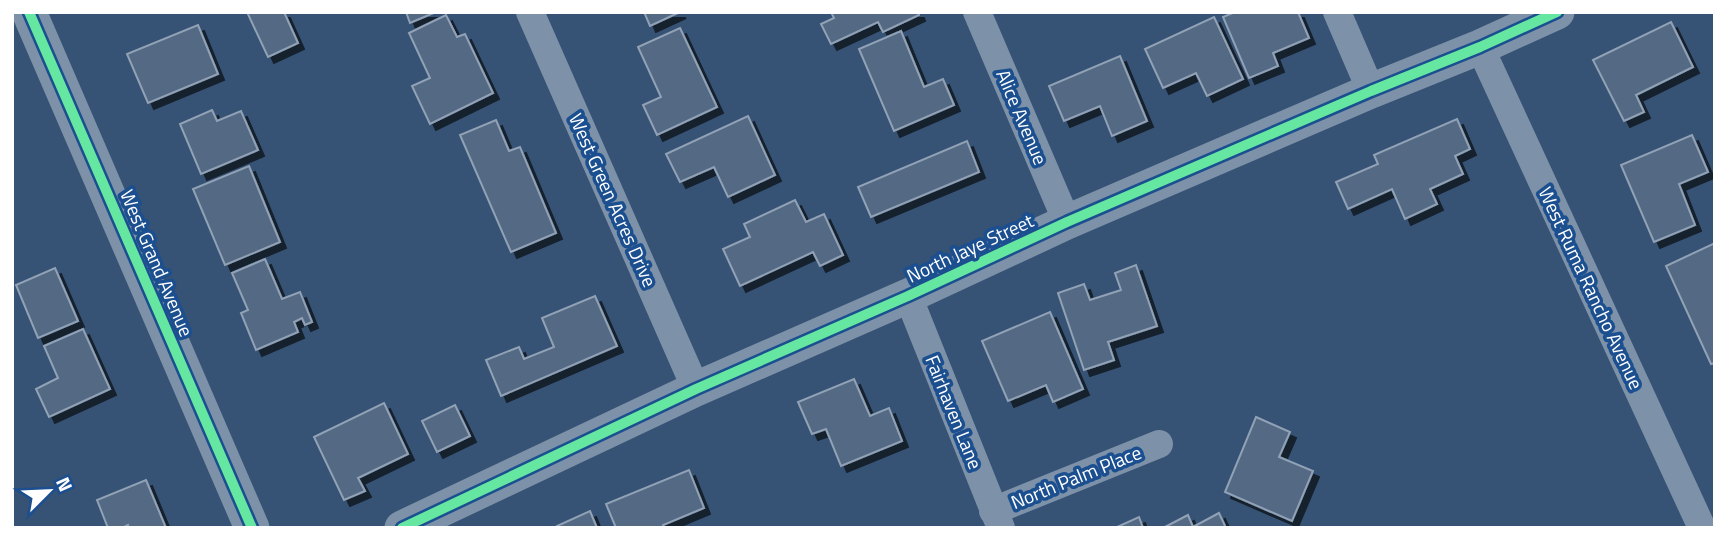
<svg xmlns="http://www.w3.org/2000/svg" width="1727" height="540" viewBox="0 0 1727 540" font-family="'Titillium Web',sans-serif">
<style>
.building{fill:#526984;stroke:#92a2b6;stroke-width:2;filter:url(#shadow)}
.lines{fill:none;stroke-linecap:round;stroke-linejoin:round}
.minor{stroke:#7d92a8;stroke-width:28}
.tertiary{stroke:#7d92a8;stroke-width:35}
.cycleway-casing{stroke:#1b4f8f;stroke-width:15}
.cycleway{stroke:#66e7a1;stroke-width:10}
.labels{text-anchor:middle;stroke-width:7;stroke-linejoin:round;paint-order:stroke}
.street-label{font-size:19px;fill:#fff;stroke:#1b4f8f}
</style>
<defs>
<filter id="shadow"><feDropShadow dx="6" dy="6" stdDeviation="0" flood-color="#0009"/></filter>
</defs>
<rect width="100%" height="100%" fill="#365274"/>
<g class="building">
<polygon points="247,12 284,12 298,43 268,57"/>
<polygon points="406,12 436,12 410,23"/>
<polygon points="644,12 680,12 650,26"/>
<polygon points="831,12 918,12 919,15 883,32 878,22 831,44 821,24 834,18"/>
<polygon points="1235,12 1298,12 1309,38 1273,53 1278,66 1249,78 1223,17"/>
<polygon points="446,15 457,37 465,34 493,93 430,124 412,86 430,78 409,33"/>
<polygon points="1214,17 1243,79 1207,96 1196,73 1163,88 1145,49"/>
<polygon points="1671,22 1693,67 1636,95 1644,112 1624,121 1593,60"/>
<polygon points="198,25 218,74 148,103 127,54"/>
<polygon points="680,28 717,107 657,135 643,105 661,97 638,47"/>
<polygon points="901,31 924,87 943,79 954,105 894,131 859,49"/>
<polygon points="1120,56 1147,121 1112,136 1100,106 1064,121 1049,86"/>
<polygon points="212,110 217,121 241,111 258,150 201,174 180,124"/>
<polygon points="748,116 775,175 728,197 714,167 680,182 666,154"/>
<polygon points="1457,119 1470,149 1455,156 1463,174 1430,189 1437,204 1405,219 1392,189 1348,209 1336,182 1378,164 1374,155"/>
<polygon points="496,120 509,151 520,147 556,233 511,252 460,135"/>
<polygon points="1692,135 1708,172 1679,184 1695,225 1654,242 1621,165"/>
<polygon points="967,141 979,172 871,217 858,187"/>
<polygon points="249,166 280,242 225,265 193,189"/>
<polygon points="795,200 806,222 824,214 843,255 820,266 813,252 740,286 723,249 750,237 744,224"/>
<polygon points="1715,243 1715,363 1711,364 1666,266"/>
<polygon points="265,259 282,299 300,292 312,322 305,325 302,318 294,322 298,332 256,350 241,313 248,310 232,273"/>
<polygon points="1136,265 1157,326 1108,342 1114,360 1084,370 1058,293 1084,284 1090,300 1121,290 1115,273"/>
<polygon points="55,268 78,321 38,338 16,285"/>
<polygon points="595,296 617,346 501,396 486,360 519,347 524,359 554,347 542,318"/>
<polygon points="1050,312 1083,389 1053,402 1046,385 1008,401 982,341"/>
<polygon points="83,329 110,389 49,417 36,389 58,378 44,346"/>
<polygon points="854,379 870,416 889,408 902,441 841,466 826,429 812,434 798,402"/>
<polygon points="384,403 408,454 358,478 365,491 344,500 314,437"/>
<polygon points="455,405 470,436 437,452 422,421"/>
<polygon points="1256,417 1290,432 1279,457 1313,471 1292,521 1225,492"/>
<polygon points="689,470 704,508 663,525 664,528 616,528 606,504"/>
<polygon points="146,480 166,528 129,528 128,525 122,528 108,528 97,500"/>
<polygon points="590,511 597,528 558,528 557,526"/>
<polygon points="1219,513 1226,528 1163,528 1188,515 1193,527"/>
<polygon points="1139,517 1143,528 1115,528"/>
</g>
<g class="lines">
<g class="minor">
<polyline points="530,12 696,389"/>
<polyline points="977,12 1067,222"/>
<polyline points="1337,12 1371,91"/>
<polyline points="1480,47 1702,528"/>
<polyline points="908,296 1001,528"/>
<polyline points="993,511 1159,444"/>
</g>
<g class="tertiary">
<polyline points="29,12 252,528"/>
<polyline points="402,528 696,389 908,296 1067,222 1371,91 1480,47 1557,12"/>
</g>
<defs>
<g id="cycleway">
<polyline points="29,12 252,528"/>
<polyline points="402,528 696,389 908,296 1067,222 1371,91 1480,47 1557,12"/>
</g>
</defs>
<use href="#cycleway" class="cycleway-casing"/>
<use href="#cycleway" class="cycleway"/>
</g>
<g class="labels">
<g class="street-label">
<text transform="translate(1022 117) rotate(67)" y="7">Alice Avenue</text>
<text transform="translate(613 200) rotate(66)" y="7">West Green Acres Drive</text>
<text transform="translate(970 248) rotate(-25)" y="7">North Jaye Street</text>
<text transform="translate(157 263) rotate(67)" y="7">West Grand Avenue</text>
<text transform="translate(1591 288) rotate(65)" y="7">West Ruma Rancho Avenue</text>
<text transform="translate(954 412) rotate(68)" y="7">Fairhaven Lane</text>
<text transform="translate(1076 477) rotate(-22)" y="7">North Palm Place</text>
</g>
</g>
<rect width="1727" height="540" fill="none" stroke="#ffffff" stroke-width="28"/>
<g transform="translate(49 491) rotate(66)" stroke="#1b4f8f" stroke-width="5" paint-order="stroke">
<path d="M0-5L12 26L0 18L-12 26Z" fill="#ffffff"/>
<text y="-10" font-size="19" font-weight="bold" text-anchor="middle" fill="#ffffff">N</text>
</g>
</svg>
